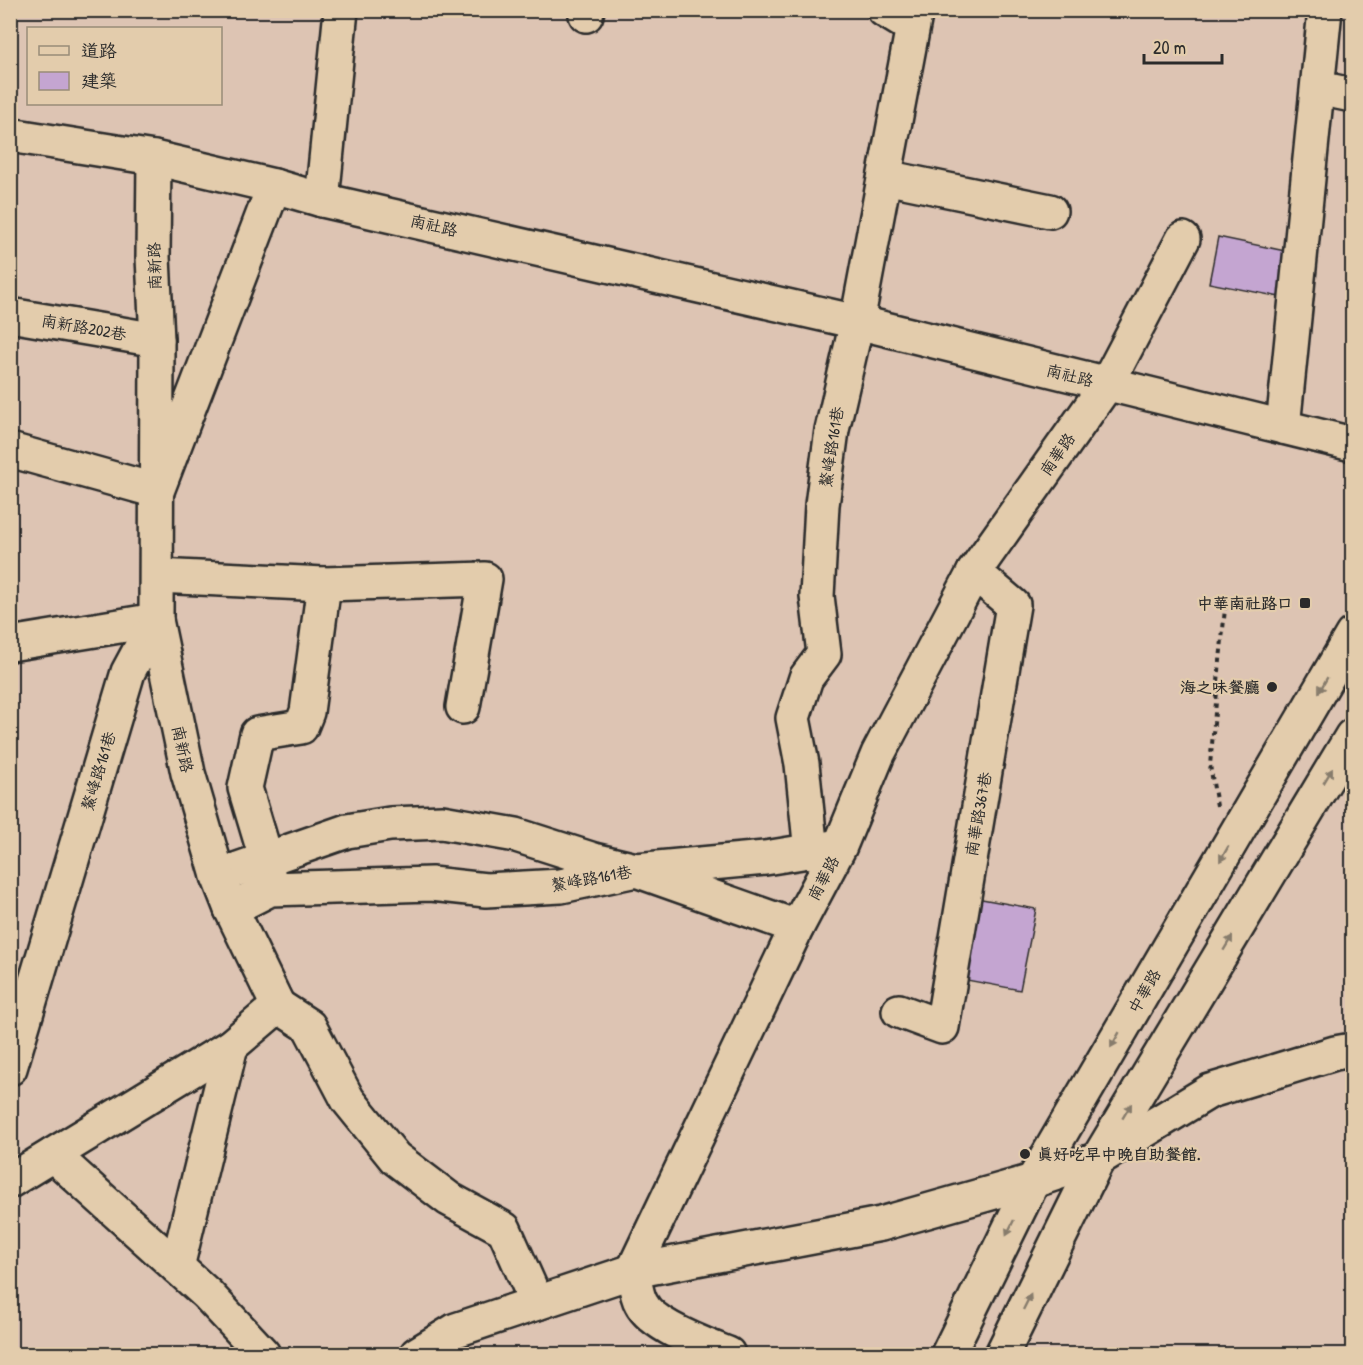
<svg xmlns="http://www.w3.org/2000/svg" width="1363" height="1365" viewBox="0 0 1363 1365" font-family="'Patrick Hand','LXGW WenKai TC',sans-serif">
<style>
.building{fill:#c4a5d1;stroke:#2b2b2b;stroke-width:1.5}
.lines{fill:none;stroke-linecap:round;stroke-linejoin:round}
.minor-casing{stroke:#2b2b2b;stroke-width:38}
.major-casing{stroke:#2b2b2b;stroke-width:38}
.path{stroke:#2b2b2b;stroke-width:4;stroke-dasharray:4.5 4.5;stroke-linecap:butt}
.minor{stroke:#e3ccac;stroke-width:33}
.major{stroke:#e3ccac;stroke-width:33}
.oneway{fill:#877c6c}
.poi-dot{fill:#2b2b2b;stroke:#e3ccac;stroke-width:2}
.labels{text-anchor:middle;stroke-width:4.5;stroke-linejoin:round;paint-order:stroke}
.street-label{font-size:16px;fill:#2b2b2b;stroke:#e3ccac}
.poi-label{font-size:16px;font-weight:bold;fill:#2b2b2b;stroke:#e3ccac;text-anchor:end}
</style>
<rect width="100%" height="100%" fill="#ddc4b3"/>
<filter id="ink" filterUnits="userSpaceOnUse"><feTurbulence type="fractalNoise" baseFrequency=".0167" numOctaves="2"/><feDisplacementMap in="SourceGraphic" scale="12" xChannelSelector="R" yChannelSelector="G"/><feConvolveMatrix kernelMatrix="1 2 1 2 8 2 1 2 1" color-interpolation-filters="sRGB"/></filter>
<g filter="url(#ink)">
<g class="building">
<polygon points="1218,237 1290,252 1280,297 1209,283"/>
<polygon points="971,897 1036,909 1020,990 956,978"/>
</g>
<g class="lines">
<defs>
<g id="minor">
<polyline points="884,10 912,27"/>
<polyline points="586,15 587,10"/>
<polyline points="1318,88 1352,95"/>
<polyline points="10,135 154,158 274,186 322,200 857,322 1352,444"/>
<polyline points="885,177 1050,211"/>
<polyline points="322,200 341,10"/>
<polyline points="10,315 157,340"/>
<polyline points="1283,427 1325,10"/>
<polyline points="10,450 157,491 274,186"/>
<polyline points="157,576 324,584 485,579 463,707"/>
<polyline points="10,644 156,620"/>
<polyline points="811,852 802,764 793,718 806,678 824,654 817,596 822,505 832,430 857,322 916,10"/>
<polyline points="218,876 347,831 390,824 442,822 516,835 594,860 636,870 797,927"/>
<polyline points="269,880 266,858 245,788 257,734 301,727 307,712 324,584"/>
<polyline points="231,909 270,889 431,884 486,890 561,886 636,870 765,858 833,847"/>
<polyline points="278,1006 309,1026 348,1100 395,1158 449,1199 504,1229 537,1303"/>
<polyline points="899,1011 942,1027 1013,605 974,572"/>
<polyline points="10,1068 128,672 156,620"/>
<polyline points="53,1155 207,1294 263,1354"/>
<polyline points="10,1181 231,1046 278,1006 231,909 218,876 188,773 156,620 157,340 153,257 154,158"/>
<polyline points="177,1267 231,1046"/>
<polyline points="417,1354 456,1330 633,1271 881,1224 1033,1181 1098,1159 1210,1091 1335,1053 1352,1050"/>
<path d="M728 1354C705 1345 652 1326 641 1303 636 1294 635 1281 633 1271L797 927 840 846 878 754 974 572 1107 384 1183 239"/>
</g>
<g id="major">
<polyline points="948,1354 1033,1181 1352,635"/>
<polyline points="1002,1354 1098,1159 1352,736"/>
</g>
</defs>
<use href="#minor" class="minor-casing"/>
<use href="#major" class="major-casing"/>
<polyline class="path" points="1217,806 1210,765 1226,598"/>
<use href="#minor" class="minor"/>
<use href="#major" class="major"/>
</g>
<defs><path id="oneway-solid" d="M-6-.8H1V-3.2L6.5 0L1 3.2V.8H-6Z" transform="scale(1.5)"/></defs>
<g class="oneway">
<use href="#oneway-solid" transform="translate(1323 685) rotate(120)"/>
<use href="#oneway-solid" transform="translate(1328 776) rotate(-59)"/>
<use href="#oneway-solid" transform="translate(1224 854) rotate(120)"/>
<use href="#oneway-solid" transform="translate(1228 943) rotate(-59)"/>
<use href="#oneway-solid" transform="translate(1115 1040) rotate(120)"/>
<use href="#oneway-solid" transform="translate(1127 1111) rotate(-59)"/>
<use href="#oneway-solid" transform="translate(1010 1228) rotate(116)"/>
<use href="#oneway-solid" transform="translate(1027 1302) rotate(-64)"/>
</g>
</g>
<g class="poi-dot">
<rect x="1299" y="597" width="12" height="12" rx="3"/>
<circle cx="1272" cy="687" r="6"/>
<circle cx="1025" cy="1154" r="6"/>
</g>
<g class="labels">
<g class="street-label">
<text transform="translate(434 225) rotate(13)" y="6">南社路</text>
<text transform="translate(154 266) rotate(-91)" y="6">南新路</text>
<text transform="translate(84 327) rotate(10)" y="6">南新路202巷</text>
<text transform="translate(1070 375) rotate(14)" y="6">南社路</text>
<text transform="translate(831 447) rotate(-81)" y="6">鰲峰路161巷</text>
<text transform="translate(1057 454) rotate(-55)" y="6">南華路</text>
<text transform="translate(183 749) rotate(78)" y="6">南新路</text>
<text transform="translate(98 771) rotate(-73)" y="6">鰲峰路161巷</text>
<text transform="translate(978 814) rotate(-80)" y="6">南華路367巷</text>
<text transform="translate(591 878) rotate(-10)" y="6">鰲峰路161巷</text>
<text transform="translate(823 878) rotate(-62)" y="6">南華路</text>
<text transform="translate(1144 991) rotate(-60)" y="6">中華路</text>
</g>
<g class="poi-label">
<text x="1293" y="609">中華南社路口</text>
<text x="1260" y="693">海之味餐廳</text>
<text x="1037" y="1160" text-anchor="start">真好吃早中晚自助餐館.</text>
</g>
</g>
<rect width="1363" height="1365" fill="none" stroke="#e3ccac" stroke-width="36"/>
<rect x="18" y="18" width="1327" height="1329" fill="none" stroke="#2b2b2b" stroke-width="2" filter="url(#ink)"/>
<rect x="27" y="27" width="195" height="78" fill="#e3ccac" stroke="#998c78" stroke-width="1.5"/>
<rect x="39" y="46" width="30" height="9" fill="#e3ccac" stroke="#998c78" stroke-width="1.5"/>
<text x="81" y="57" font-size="18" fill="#2b2b2b">道路</text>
<rect x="39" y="72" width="30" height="18" fill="#c4a5d1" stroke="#998c78" stroke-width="1.5"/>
<text x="81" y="87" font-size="18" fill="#2b2b2b">建築</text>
<path d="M1144 54v9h78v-9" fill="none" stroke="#2b2b2b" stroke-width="3"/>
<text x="1153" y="54" font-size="18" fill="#2b2b2b" stroke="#e3ccac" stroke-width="4.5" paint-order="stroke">20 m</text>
</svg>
